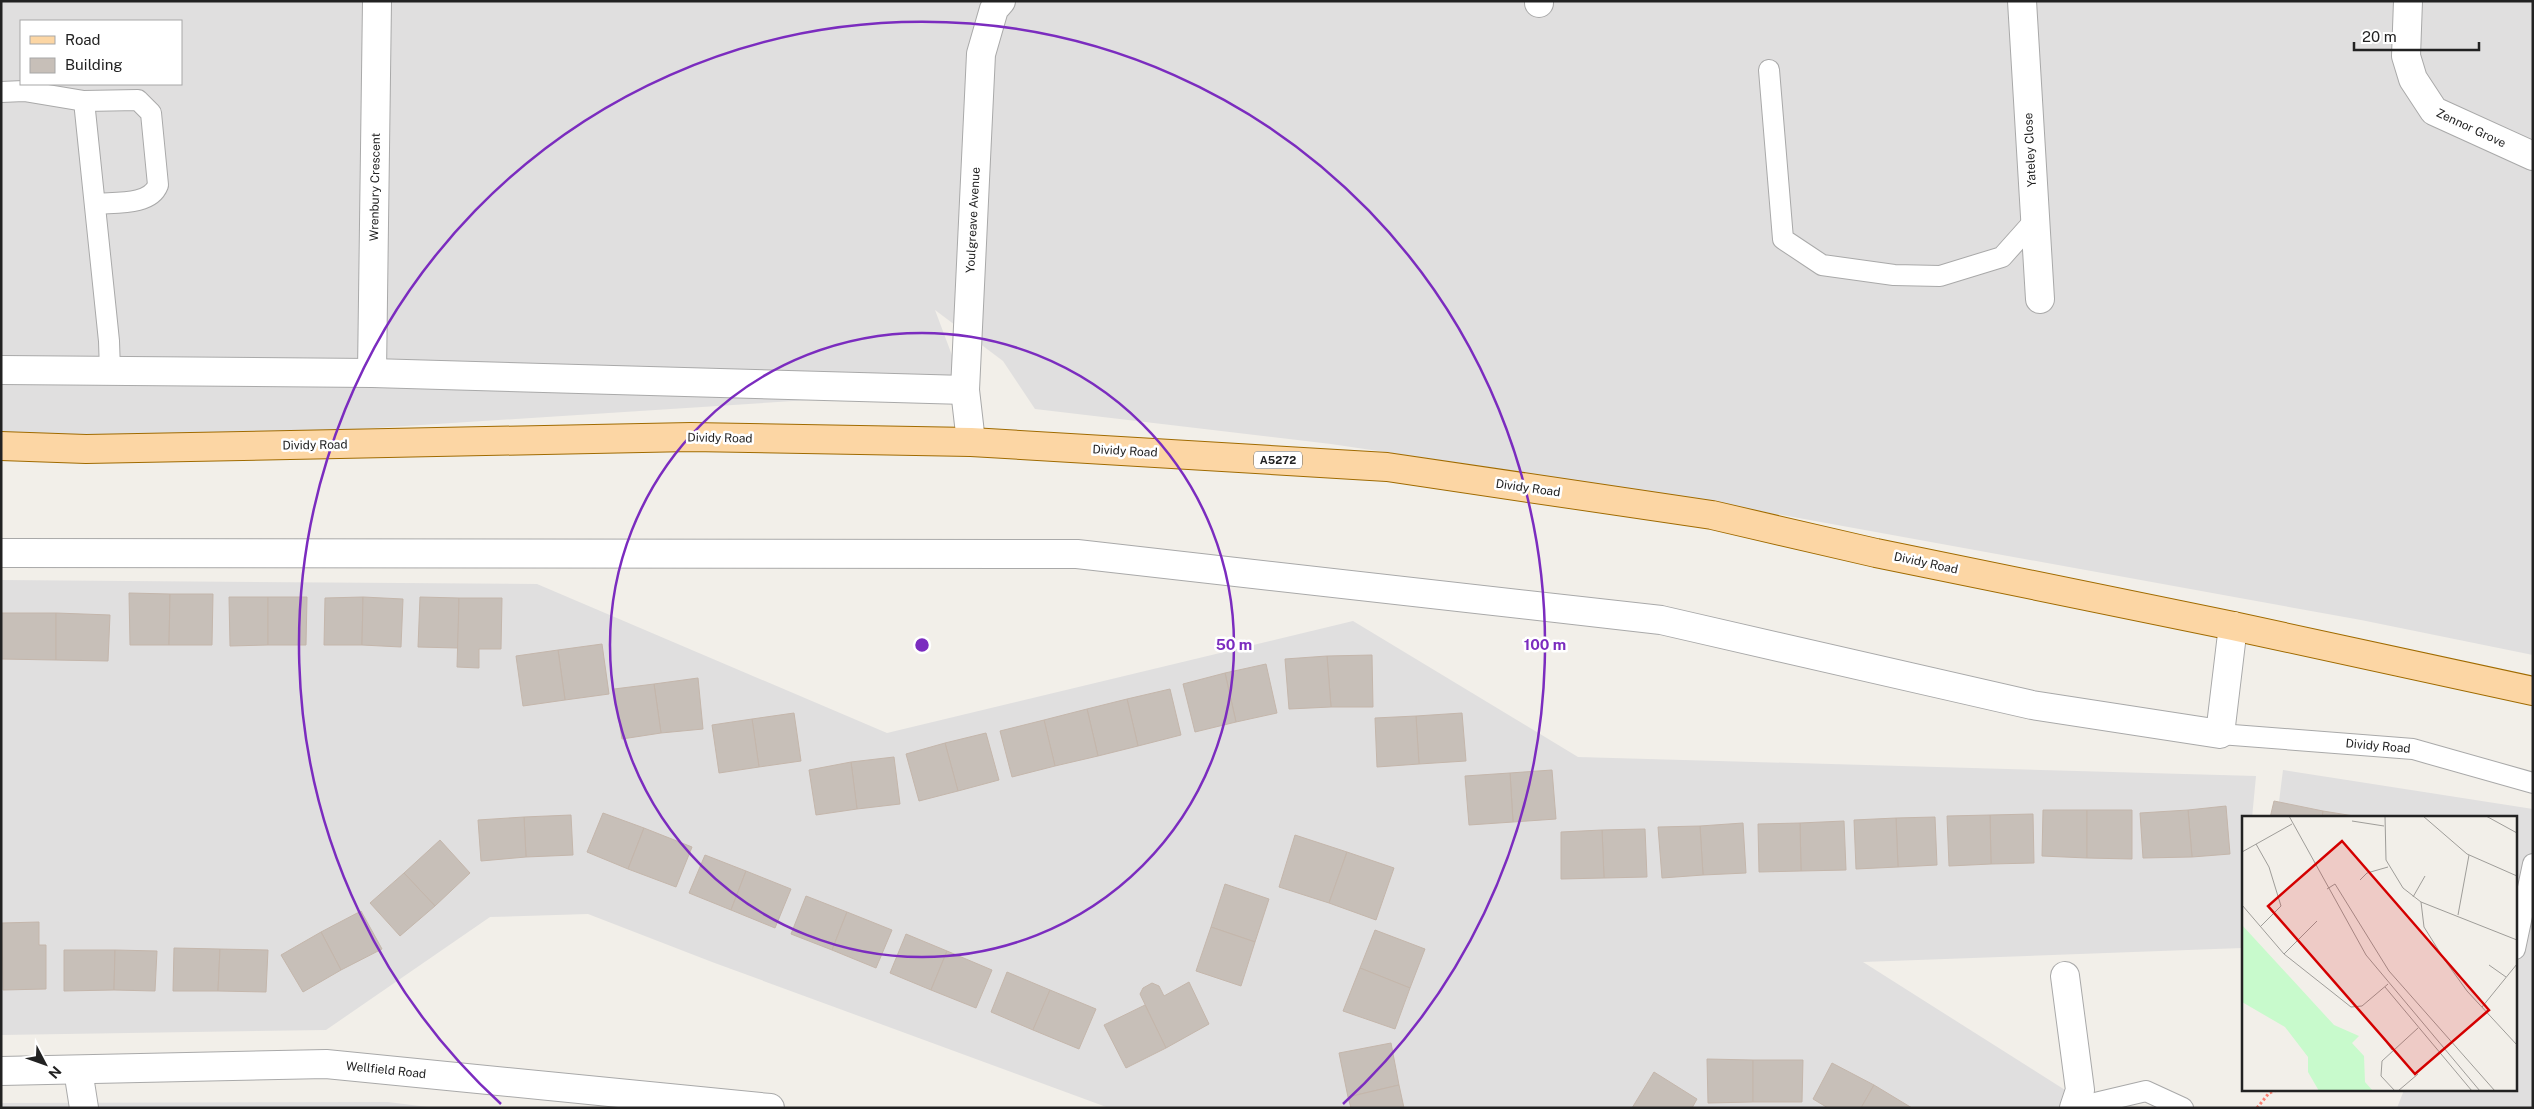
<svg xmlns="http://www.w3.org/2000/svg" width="2534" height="1109" viewBox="0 0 2534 1109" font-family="'Public Sans',sans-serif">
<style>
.residential{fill:#e0dfdf;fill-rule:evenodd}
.building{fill:#c7bfb8;stroke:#c4b6ab}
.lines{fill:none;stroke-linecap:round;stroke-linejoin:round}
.lane-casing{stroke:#a9a9a9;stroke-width:22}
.street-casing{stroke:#a9a9a9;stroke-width:30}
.primary-casing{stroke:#a06b00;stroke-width:30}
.path{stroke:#fa8072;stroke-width:3;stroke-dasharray:2.5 2.5;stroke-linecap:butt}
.lane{stroke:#fff;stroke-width:20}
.street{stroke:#fff;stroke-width:28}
.primary{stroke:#fcd6a4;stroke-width:28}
.ring{fill:none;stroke:#7b2cbf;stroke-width:2.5}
.labels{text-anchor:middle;stroke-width:5;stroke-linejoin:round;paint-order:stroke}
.shield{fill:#fff;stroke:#646464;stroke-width:1}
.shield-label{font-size:11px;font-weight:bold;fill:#222}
.street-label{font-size:12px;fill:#222;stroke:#fff}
.inset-road{fill:none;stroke:#9f9d99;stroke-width:1}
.view{fill:#d40000;fill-opacity:0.15;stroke:#d40000;stroke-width:2.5}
.inset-edge{fill:none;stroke:#222;stroke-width:2.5}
.centre{fill:#7b2cbf;stroke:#fff;stroke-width:2.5}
.ring-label{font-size:15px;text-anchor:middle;font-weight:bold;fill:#7b2cbf;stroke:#fff;stroke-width:5;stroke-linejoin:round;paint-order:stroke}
</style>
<rect width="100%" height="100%" fill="#f2efe9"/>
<g class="residential">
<path d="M1 1H2533V655L2361 620 1666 494 1331 444 1035 409 1003 361 935 310 965 390 1 452ZM21 21H181V84H21Z"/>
<polygon points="1,580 537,584 887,733 1353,621 1578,757 2256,776 2252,818 2243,818 2242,948 1863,962 2084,1102 2080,1108 1109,1108 712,962 588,914 490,917 326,1030 1,1035"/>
<polygon points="2283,770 2533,809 2533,1108 2397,1108 2404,1090 2515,1090 2515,818 2277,818"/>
<polygon points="388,1102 436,1108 1,1108 1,1103"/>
</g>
<g class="building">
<polygon points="129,593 170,594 169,645 130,645"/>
<polygon points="170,594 213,594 212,645 169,645"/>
<polygon points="229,597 268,597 268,645 230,646"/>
<polygon points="268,597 307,597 306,645 268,645"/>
<polygon points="363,597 362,645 324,645 325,598"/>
<polygon points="363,597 403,599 401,647 362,645"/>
<polygon points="420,597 459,598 458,648 418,647"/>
<polygon points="459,598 502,598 501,649 479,649 479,668 457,667"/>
<polygon points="1,613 56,613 56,660 1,659"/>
<polygon points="56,613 110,615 108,661 56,660"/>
<polygon points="602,644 609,694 565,700 558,650"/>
<polygon points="558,650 565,700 523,706 516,656"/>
<polygon points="1372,655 1373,707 1331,707 1327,656"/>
<polygon points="1327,656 1331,707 1289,709 1285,659"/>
<polygon points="1266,664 1277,713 1236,722 1225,673"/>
<polygon points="1225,673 1236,722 1195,732 1183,684"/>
<polygon points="698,678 703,729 661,733 654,684"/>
<polygon points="654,684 661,733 622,739 614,689"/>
<polygon points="1170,689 1181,735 1138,746 1127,699"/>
<polygon points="1127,699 1138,746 1098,756 1087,709"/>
<polygon points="1087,709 1098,756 1055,766 1044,720"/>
<polygon points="794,713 801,761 759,767 752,719"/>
<polygon points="1462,713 1466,761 1419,764 1416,716"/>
<polygon points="1416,716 1419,764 1377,767 1375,718"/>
<polygon points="752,719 759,767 719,773 712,725"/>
<polygon points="1044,720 1055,766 1012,777 1000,731"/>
<polygon points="986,733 999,780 958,791 945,743"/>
<polygon points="945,743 958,791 919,801 906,754"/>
<polygon points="894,757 900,804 857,809 851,762"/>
<polygon points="851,762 857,809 816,815 809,770"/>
<polygon points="1552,770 1556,819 1513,822 1510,773"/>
<polygon points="1510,773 1513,822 1469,825 1465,776"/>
<polygon points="2274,801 2323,811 2322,818 2270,818"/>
<polygon points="2226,806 2230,854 2192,857 2188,810"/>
<polygon points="2043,810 2087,810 2087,858 2042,856"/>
<polygon points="2087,810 2132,810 2132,859 2087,858"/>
<polygon points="2188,810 2192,857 2143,858 2140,813"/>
<polygon points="2323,811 2360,817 2322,818"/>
<polygon points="603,813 644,828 628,869 587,852"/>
<polygon points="2033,814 2034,863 1991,864 1990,815"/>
<polygon points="571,815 573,855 526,857 524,817"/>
<polygon points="1990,815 1991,864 1949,866 1947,816"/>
<polygon points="524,817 526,857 481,861 478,820"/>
<polygon points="1935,817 1937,865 1898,867 1896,818"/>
<polygon points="1896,818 1898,867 1856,869 1854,820"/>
<polygon points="1844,821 1846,870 1801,871 1800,823"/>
<polygon points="1743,823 1746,873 1703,875 1700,826"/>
<polygon points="1800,823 1801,871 1759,872 1758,824"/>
<polygon points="1700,826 1703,875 1662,878 1658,827"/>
<polygon points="644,828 692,847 676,887 628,869"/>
<polygon points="1645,829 1647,877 1604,878 1602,830"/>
<polygon points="1602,830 1604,878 1561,879 1561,832"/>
<polygon points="1295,835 1347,852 1329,903 1279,887"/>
<polygon points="440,840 470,873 435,906 404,873"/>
<polygon points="1347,852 1394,868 1376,920 1329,903"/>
<polygon points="705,855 746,871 731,910 689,893"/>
<polygon points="746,871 791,889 775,928 731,910"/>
<polygon points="404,873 435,906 400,936 370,903"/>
<polygon points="1225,884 1269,899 1255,942 1211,927"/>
<polygon points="806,896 847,912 832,950 791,934"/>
<polygon points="361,911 382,949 341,970 321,932"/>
<polygon points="847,912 892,930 876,968 832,950"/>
<polygon points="39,922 39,945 46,945 46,989 3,990 2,923"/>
<polygon points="1211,927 1255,942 1241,986 1196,971"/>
<polygon points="1375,930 1425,949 1410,988 1360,968"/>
<polygon points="321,932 341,970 303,992 281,955"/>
<polygon points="906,934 947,951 931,990 890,973"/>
<polygon points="174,948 220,949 218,991 173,991"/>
<polygon points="220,949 268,950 266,992 218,991"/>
<polygon points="64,950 115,950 114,990 64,991"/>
<polygon points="115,950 157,951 155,991 114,990"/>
<polygon points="947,951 992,970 976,1008 931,990"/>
<polygon points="1360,968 1410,988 1395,1029 1343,1011"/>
<polygon points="1007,972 1050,990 1033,1030 991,1012"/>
<polygon points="1189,982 1209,1024 1166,1048 1140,994 1143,988 1152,983 1159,986 1164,996"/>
<polygon points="1050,990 1096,1009 1079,1049 1033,1030"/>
<polygon points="1145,1005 1166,1048 1126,1068 1104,1025"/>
<polygon points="1391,1043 1399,1085 1348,1097 1339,1053"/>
<polygon points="1707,1059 1753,1060 1753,1102 1708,1103"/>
<polygon points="1753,1060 1803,1060 1802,1102 1753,1102"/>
<polygon points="1832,1063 1874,1085 1861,1108 1828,1108 1813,1099"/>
<polygon points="1654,1072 1697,1099 1692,1108 1632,1108"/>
<polygon points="1399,1085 1404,1108 1351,1108 1348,1097"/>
<polygon points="1874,1085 1912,1108 1861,1108"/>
</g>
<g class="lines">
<defs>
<g id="lane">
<polyline points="1769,70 1783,239 1822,265 1894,275 1940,276 2002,257 2035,220"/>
<polyline points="1,92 24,91 84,101 109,341 110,371"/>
<path d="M84 101 138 100 151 113 158 185C150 206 114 202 95 204"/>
<polyline points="2220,734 2413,749 2533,783"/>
<polyline points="2515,949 2533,864"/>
<polyline points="2074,1108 2146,1091 2183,1108"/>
</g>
<g id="street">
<polyline points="1539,1 1539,3"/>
<polyline points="2022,1 2040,299"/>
<polyline points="2408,1 2406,56 2413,79 2434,111 2533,156"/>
<polyline points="1,370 372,373 965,390"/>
<polyline points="372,373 377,1"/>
<polyline points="971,442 965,390 981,54 994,9 1001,1"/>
<polyline points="1,553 1077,554 1661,620 2032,705 2220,734 2233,626"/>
<polyline points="2065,976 2080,1090 2074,1108"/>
<polyline points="78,1070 84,1108"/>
<polyline points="1,1071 326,1064 770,1108"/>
</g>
<polyline id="primary" points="1,446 86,449 691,437 971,442 1387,467 1712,515 1876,553 2233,626 2533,691"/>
</defs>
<use href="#lane" class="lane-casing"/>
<use href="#street" class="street-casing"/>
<use href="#primary" class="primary-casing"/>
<polyline class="path" points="2257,1108 2269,1093 2277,1090"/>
<use href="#lane" class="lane"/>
<use href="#street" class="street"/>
<use href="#primary" class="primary"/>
</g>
<g class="ring">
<circle cx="922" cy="645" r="312"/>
<path d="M501 1104A623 623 0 1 1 1343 1104"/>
</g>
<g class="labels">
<rect class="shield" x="1254" y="451.5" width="48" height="17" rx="4"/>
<g class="shield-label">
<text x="1278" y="464">A5272</text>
</g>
<g class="street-label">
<text transform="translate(2471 128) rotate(25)" y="4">Zennor Grove</text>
<text transform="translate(2030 150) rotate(-93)" y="4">Yateley Close</text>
<text transform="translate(375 187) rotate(-89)" y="4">Wrenbury Crescent</text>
<text transform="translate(973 220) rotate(-87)" y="4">Youlgreave Avenue</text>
<text transform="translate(720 438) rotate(1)" y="4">Dividy Road</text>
<text transform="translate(315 445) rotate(-1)" y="4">Dividy Road</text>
<text transform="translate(1125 451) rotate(3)" y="4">Dividy Road</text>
<text transform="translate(1528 488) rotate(8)" y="4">Dividy Road</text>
<text transform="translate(1926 563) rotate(12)" y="4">Dividy Road</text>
<text transform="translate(2378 746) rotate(5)" y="4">Dividy Road</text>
<text transform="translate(386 1070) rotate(6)" y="4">Wellfield Road</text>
</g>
</g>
<g transform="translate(2242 816)">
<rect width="275" height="275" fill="#f2efe9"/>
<path d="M0 109 92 209 117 220 110 227 122 240 123 266 131 275H77L66 256V241L43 211 0 186Z" fill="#c8facc"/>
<path class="inset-road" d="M47 0 124 139 238 275M143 0 144 44 161 72 179 86 275 124M181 0 225 38 275 60M244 0 275 17M110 5 142 10M14 28 27 51 39 90 18 111M0 36 50 8M118 64 125 57 146 51M85 73 93 68 147 155 253 275M171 81 183 60M179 86 182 111 202 143 225 175 275 229M0 89 42 138 109 191 120 190 146 168M216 99 227 39M42 138 75 105M247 149 264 161M143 171 230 275M240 191 275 148M139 219 150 234M153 275 139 260 140 245 176 212M156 275 176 258"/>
<path class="view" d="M100 25 247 194 173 258 26 90Z"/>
<rect width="275" height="275" class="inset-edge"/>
</g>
<circle cx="922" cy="645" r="8" class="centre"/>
<g class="ring-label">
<text x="1234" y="650">50 m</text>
<text x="1545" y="650">100 m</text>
</g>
<rect width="2534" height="1109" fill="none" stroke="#222222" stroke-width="5"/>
<rect x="20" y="20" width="162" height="65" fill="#ffffff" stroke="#a7a7a7"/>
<rect x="30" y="36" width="25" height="8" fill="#fcd6a4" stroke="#a7a7a7"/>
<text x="65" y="45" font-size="15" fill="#222222">Road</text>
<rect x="30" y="58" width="25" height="15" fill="#c7bfb8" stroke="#a7a7a7"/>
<text x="65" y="70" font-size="15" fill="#222222">Building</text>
<g transform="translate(45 1064) rotate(131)" stroke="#ffffff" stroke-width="4" paint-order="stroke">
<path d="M0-4L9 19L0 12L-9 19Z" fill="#222222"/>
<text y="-8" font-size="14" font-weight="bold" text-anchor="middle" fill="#222222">N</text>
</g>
<path d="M2354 42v8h125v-8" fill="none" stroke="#222222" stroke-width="2.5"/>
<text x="2362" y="42" font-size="15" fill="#222222" stroke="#ffffff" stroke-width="4" paint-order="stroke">20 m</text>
</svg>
